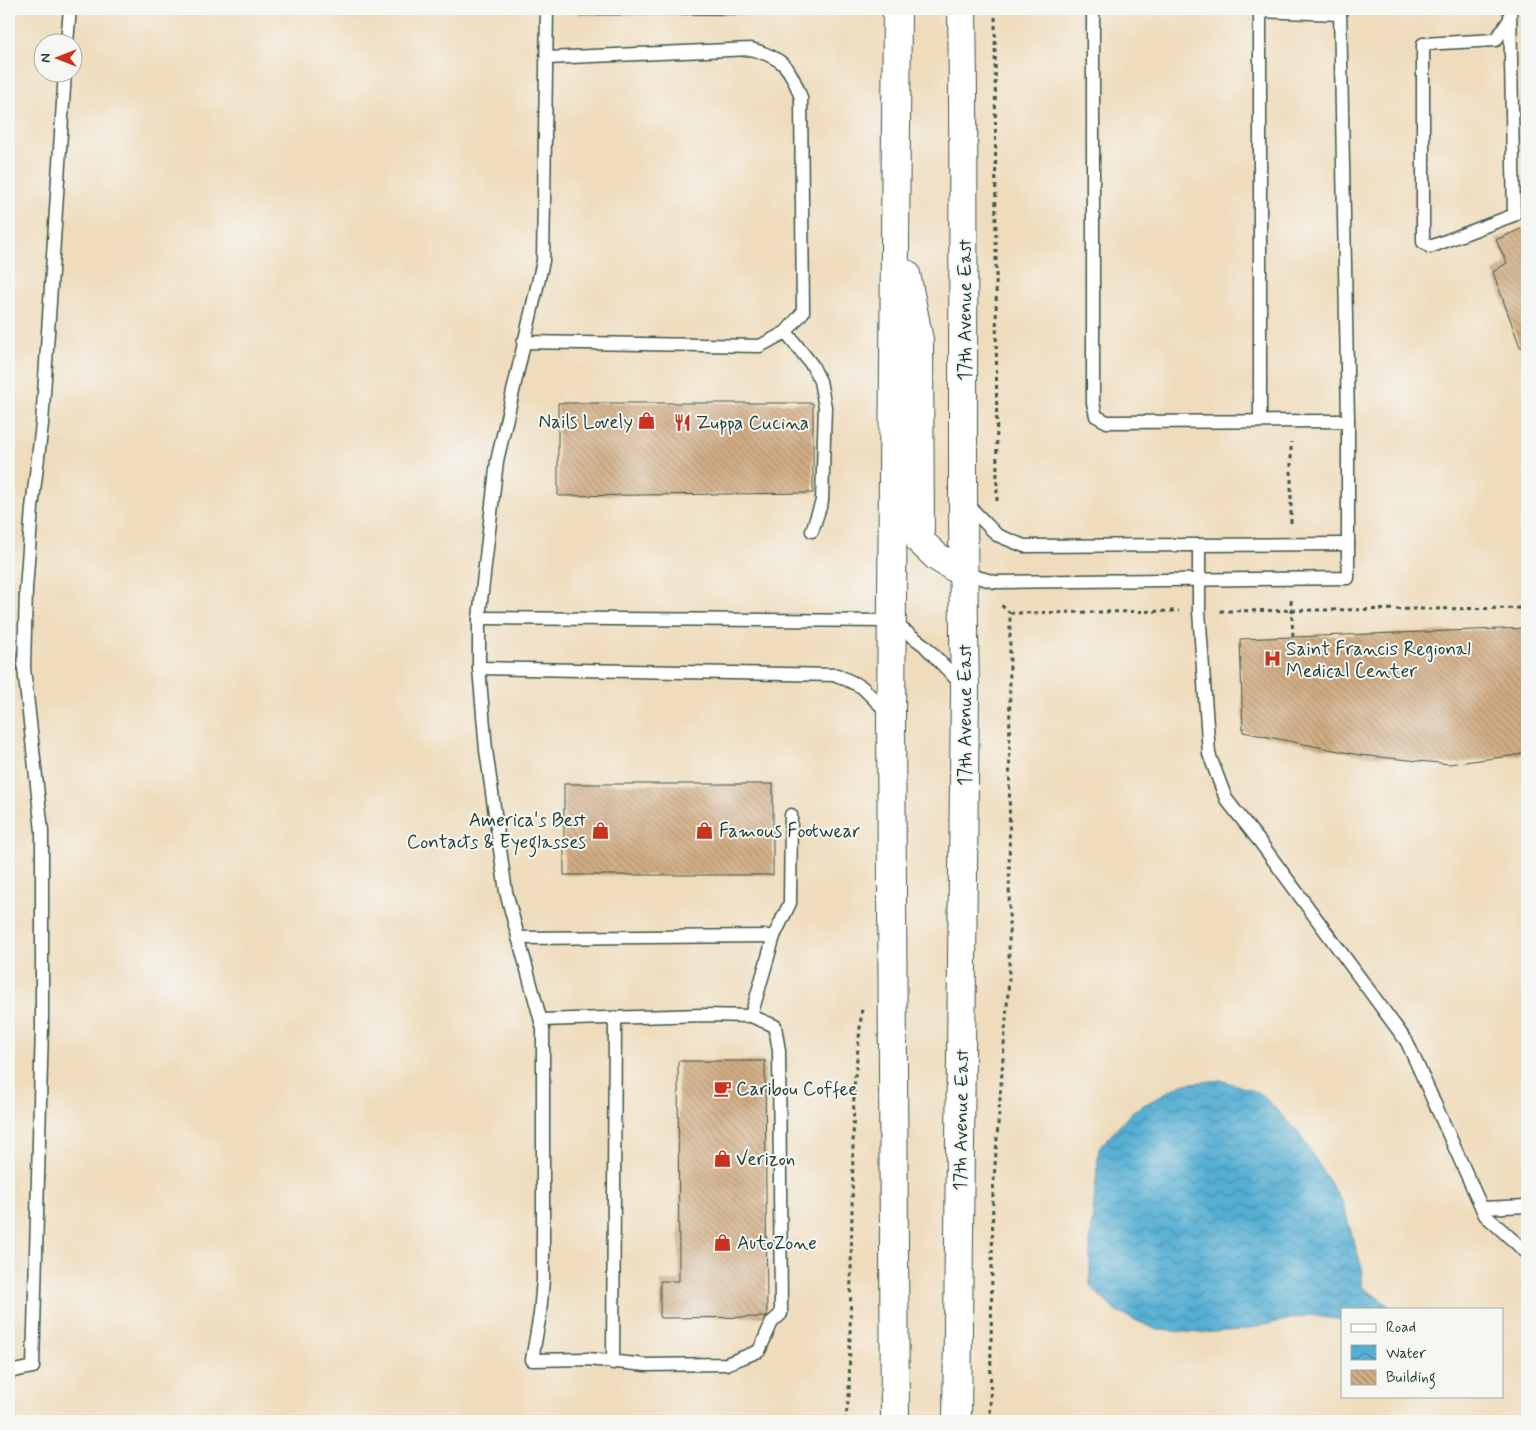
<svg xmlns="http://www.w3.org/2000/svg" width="1536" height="1430" viewBox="0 0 1536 1430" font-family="Mynerve,sans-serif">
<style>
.water{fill:url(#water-waves);stroke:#3a7684}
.building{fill:url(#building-back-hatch)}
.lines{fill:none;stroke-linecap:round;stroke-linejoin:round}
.service-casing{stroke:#3e5548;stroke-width:15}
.tertiary-casing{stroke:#3e5548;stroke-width:30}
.path{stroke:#3e5548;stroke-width:3;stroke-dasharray:4 4;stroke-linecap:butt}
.service{stroke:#fff;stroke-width:12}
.tertiary{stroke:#fff;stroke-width:28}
.labels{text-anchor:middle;stroke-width:4;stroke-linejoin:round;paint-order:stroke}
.street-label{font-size:19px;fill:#1f3d34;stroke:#f6f6f2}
.poi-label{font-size:19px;fill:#1f3d34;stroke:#f6f6f2;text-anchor:start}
</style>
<defs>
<pattern id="water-waves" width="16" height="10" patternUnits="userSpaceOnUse" patternTransform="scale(1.25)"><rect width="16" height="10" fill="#55aed3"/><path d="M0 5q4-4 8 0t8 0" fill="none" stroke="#468fac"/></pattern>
<pattern id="building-back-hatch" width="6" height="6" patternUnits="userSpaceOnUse" patternTransform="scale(1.25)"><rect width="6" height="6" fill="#d2ad84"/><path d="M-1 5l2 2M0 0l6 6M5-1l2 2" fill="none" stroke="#aa8e6d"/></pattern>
</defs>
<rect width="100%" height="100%" fill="#f6f6f2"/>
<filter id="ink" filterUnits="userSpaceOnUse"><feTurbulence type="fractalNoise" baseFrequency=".02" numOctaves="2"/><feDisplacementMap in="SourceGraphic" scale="10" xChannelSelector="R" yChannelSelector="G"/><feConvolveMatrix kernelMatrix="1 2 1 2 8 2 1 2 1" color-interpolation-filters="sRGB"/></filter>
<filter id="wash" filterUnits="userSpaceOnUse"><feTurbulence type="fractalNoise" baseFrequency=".0096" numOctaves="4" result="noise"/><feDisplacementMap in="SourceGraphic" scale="20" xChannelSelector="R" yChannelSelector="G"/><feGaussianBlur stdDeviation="1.12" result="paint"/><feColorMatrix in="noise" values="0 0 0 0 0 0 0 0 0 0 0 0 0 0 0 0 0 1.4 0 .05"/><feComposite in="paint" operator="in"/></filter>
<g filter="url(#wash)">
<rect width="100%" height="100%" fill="#efdcbc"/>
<polygon class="water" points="1221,1080 1260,1093 1297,1130 1342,1202 1363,1271 1362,1286 1393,1309 1342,1309 1342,1320 1309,1315 1242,1330 1199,1333 1157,1330 1115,1311 1090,1286 1090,1244 1099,1148 1133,1111 1182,1084"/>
<g id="blocks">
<g class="building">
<polygon points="578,9 826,9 826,14 578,15"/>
<polygon points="1527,226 1527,347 1520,347 1493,272 1507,263 1496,240"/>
<polygon points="558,403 813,403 813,493 558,496"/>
<polygon points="1527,628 1527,751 1518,755 1449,764 1359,755 1243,732 1240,639"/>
<rect x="564" y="784" width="209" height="91"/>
<polygon points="678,1061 765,1061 767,1317 660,1318 660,1281 679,1281"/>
</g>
</g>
</g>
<g filter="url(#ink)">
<use href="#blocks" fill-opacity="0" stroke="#3e5548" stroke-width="1"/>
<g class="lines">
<defs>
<g id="service">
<polyline points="1093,9 1093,403 1096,416 1107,422 1348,421"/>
<polyline points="1260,9 1260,421"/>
<polyline points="1510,9 1514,215 1430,247 1423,242 1423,44 1496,40 1510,19"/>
<polyline points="1260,11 1340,14"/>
<polyline points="67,42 70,9"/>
<polyline points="786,332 812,365 820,381 825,407 822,501 812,531"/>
<path d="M523 342 760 346 786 332 803 312 801 98C790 66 783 58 751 49L547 58"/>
<polyline points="966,503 997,535 1024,546 1348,544"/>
<polyline points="1199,545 1199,611 1209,754 1226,799 1260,842 1407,1042 1485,1215 1527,1253"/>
<polyline points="963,573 995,582 1348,578 1348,421 1340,9"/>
<polyline points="479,618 891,621 924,645 962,685"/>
<polyline points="479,668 837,675 862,687 888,713"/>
<polyline points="774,936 790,903 791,815"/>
<polyline points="518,938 774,936 751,1016"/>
<polyline points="541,1020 703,1015 751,1016 775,1026 779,1051 781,1314 772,1322 759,1351 726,1364 646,1365 588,1359 532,1360 540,1314 543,1279 543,1029 506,892 486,750 479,668 479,618 497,461 543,261 547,9"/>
<polyline points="1482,1208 1527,1206"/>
<polyline points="613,1363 615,1018"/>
<polyline points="9,1372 33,1367 42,1026 42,831 24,668 26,589 32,508 42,424 65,72"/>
</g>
<g id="tertiary">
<polyline points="906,274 919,340 920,541 937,557 963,573"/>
<polyline points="895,1421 891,716 897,9"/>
<path d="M957 1421 965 688C960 462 966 235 962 9"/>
</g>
</defs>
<use href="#service" class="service-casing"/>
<use href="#tertiary" class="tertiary-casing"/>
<g class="path">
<polyline points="995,9 997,504"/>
<polyline points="1291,523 1291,442"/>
<polyline points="1291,600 1293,637"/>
<polyline points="1220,611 1527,608"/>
<polyline points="1010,613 1179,611"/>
<polyline points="845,1421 849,1396 854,1088 862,1008"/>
<polyline points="990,1421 993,1192 1009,979 1010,613 1000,604"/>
</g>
<use href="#service" class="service"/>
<use href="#tertiary" class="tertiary"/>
</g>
</g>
<defs>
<symbol id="shop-bare" viewBox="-9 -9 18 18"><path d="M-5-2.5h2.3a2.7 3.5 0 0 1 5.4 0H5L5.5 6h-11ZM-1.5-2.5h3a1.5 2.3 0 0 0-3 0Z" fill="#c8321e" stroke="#f6f6f2" stroke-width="2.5" paint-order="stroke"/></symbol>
<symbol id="restaurant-bare" viewBox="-9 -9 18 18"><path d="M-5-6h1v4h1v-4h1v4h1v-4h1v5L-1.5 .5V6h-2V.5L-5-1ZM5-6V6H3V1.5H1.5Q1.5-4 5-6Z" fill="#c8321e" stroke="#f6f6f2" stroke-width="2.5" paint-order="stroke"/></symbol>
<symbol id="hospital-bare" viewBox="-9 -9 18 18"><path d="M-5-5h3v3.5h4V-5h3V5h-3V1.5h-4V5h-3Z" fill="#c8321e" stroke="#f6f6f2" stroke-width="2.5" paint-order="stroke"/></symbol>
<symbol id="cafe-bare" viewBox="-9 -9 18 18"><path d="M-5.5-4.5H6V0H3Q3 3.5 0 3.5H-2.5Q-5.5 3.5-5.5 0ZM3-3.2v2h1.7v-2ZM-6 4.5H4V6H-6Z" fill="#c8321e" stroke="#f6f6f2" stroke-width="2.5" paint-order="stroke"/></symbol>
</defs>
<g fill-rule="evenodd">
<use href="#shop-bare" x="634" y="408" width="25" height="25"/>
<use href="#restaurant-bare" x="670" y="410" width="25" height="25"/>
<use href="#hospital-bare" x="1260" y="646" width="25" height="25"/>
<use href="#shop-bare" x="588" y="818" width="25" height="25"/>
<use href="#shop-bare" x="692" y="818" width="25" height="25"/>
<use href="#cafe-bare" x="710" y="1076" width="25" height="25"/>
<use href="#shop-bare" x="710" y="1146" width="25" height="25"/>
<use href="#shop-bare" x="710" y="1230" width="25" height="25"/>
</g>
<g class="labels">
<g class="street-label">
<text transform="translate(964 310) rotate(-90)" y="7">17th Avenue East</text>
<text transform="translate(964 715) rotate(-90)" y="7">17th Avenue East</text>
<text transform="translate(960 1120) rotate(-89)" y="7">17th Avenue East</text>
</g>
<g class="poi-label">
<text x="633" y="428" text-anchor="end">Nails Lovely</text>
<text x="696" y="429">Zuppa Cucina</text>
<text x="1286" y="655">Saint Francis Regional<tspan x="1286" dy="22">Medical Center</tspan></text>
<text x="586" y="826" text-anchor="end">America's Best<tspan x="586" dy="22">Contacts &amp; Eyeglasses</tspan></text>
<text x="719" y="837">Famous Footwear</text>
<text x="736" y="1095">Caribou Coffee</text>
<text x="736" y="1165">Verizon</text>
<text x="737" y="1249">AutoZone</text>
</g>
</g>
<rect width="1536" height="1430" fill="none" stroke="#f6f6f2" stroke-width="30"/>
<rect x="1341" y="1308" width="162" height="90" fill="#f6f6f2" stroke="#a0aca6"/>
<rect x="1351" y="1324" width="25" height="8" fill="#ffffff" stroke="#a0aca6"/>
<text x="1386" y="1332" font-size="15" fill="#1f3d34">Road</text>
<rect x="1351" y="1345" width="25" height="15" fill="url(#water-waves)" stroke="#a0aca6"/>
<text x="1386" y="1358" font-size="15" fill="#1f3d34">Water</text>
<rect x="1351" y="1370" width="25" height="15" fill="url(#building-back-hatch)" stroke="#a0aca6"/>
<text x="1386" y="1382" font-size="15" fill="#1f3d34">Building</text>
<g transform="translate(58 58) rotate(270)"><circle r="24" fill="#f6f6f2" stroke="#a0aca6"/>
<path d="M0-4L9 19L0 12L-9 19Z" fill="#c8321e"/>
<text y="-8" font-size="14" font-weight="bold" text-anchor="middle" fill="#1f3d34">N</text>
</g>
</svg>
